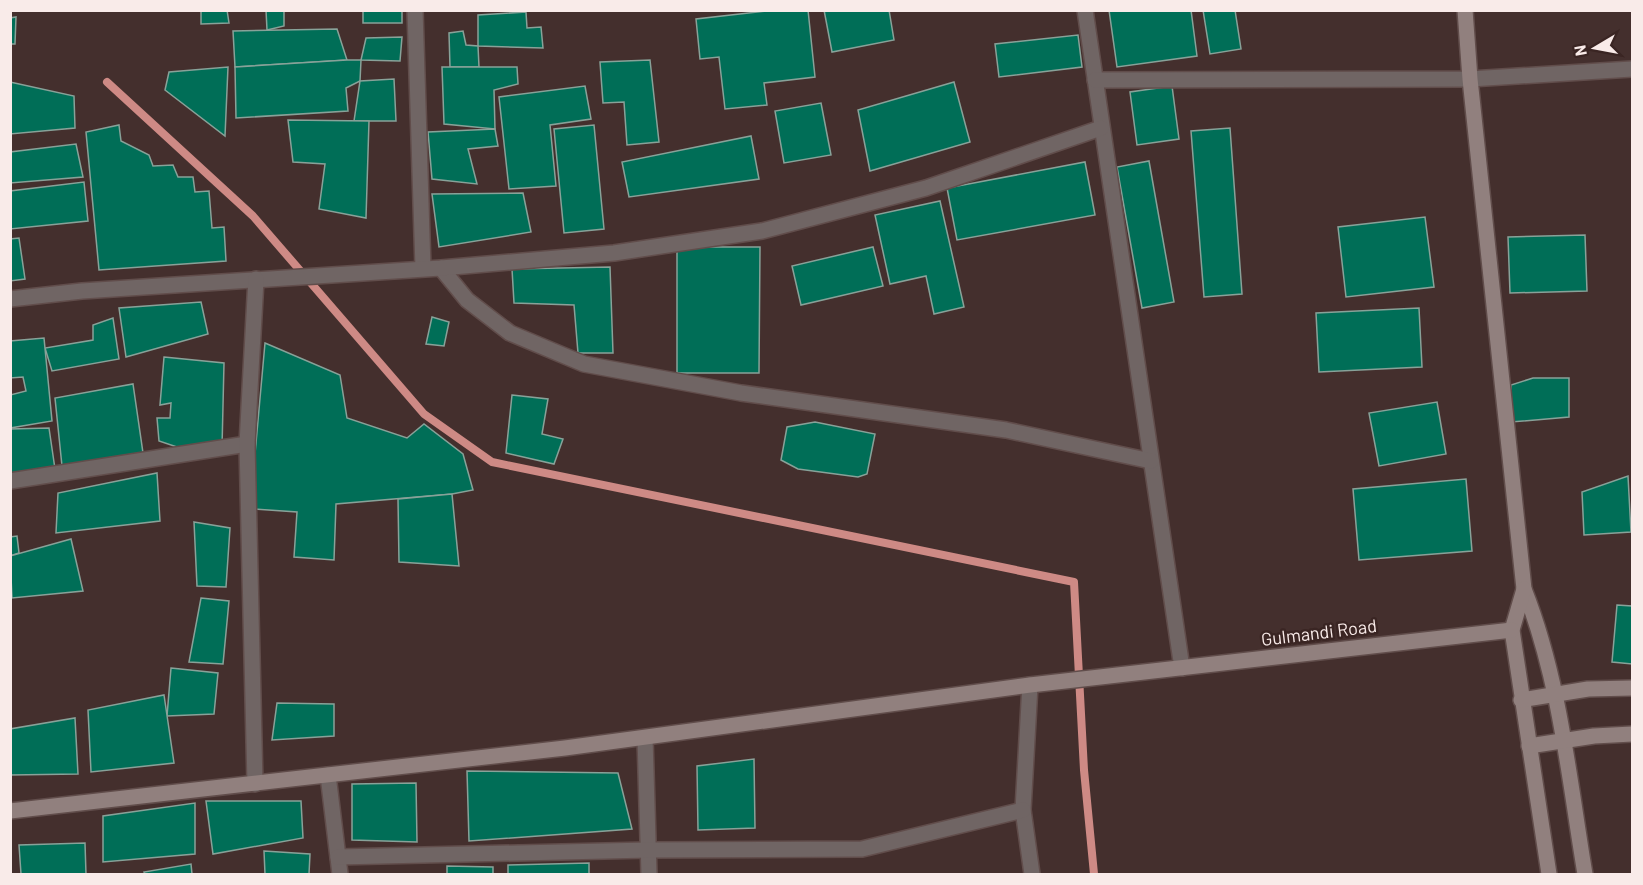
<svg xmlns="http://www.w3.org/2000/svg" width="1643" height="885" viewBox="0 0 1643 885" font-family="Barlow,sans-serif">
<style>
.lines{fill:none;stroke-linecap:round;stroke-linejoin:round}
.stream{stroke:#ce8a85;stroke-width:8}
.building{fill:#006e57;stroke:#88a299;stroke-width:1.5}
.street-casing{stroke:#614d4b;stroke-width:18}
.secondary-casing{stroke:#614d4b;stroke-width:18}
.street{stroke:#706564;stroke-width:15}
.secondary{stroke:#91807e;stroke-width:15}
.labels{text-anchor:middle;stroke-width:5;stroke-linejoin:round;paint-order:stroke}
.street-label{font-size:18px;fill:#f9ebe9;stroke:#3a2523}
</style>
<rect width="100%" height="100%" fill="#442f2d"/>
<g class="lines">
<polyline class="stream" points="107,82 253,216 424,414 492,462 1074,582 1084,770 1094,874"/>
</g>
<g class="building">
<polygon points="201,10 227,10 229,23 201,24"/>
<polygon points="266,10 284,10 284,26 267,30"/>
<rect x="363" y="10" width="39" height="13"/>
<polygon points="775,10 808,10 815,77 764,83 767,105 725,109 719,57 700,59 696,19"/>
<polygon points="824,10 889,10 894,40 832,52"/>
<polygon points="1109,10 1191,10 1197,56 1117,67"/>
<polygon points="1203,10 1235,10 1241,49 1210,54"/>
<polygon points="526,12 527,28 541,27 543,48 478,46 478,15"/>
<polygon points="16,17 15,44 10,44 10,18"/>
<polygon points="337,29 347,60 235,67 233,31"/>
<polygon points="463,31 466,45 478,46 479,67 450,67 449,33"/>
<polygon points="1078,35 1082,67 999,77 995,44"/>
<polygon points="402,37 400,61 361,60 366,38"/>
<polygon points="347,60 361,60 360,81 346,88 348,111 236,118 235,67"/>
<polygon points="650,60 659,142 627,145 624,102 603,103 600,62"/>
<polygon points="228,67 225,136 165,90 169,72"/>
<polygon points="442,67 517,67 518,84 494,90 495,129 444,124"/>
<polygon points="394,79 396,121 354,121 360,81"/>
<polygon points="10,82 74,96 75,128 10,134"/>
<polygon points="954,82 970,142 870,171 858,110"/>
<polygon points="585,86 591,119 550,125 556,186 509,189 499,97"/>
<polygon points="1172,86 1179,139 1137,145 1130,92"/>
<polygon points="821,103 831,155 784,163 775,111"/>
<polygon points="288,120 369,121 366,218 319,209 325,164 293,162"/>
<polygon points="119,125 121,141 149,155 153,166 173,165 178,177 193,177 195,192 209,191 212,228 224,227 226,261 99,270 86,132"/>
<polygon points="594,125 604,229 564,233 554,129"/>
<polygon points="1230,128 1242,294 1204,297 1191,131"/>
<polygon points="495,129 498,146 468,149 477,184 432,179 428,132"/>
<polygon points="751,136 759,179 629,197 622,162"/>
<polygon points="76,144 83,177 10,183 10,152"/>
<polygon points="1149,161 1174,302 1142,308 1117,167"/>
<polygon points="1085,162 1095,215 957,240 947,188"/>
<polygon points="84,182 88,221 10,229 10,191"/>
<polygon points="523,193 531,232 439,247 432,194"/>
<polygon points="940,201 964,307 934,314 926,276 890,284 875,215"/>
<polygon points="1425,217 1434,287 1346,297 1338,227"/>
<polygon points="1585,235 1587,291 1510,293 1508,237"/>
<polygon points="19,238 25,279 10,281 10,239"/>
<polygon points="677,247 760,247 759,373 677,373"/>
<polygon points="873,247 883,286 801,305 792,266"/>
<polygon points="610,267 613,353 578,353 574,305 514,303 512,269"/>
<polygon points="201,302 208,334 126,357 119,308"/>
<polygon points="1419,308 1422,367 1319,372 1316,313"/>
<polygon points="432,317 449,322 444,346 426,344"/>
<polygon points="113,318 119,359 52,371 45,348 93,340 93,325"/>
<polygon points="44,338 52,421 10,428 10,395 26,391 23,377 10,378 10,341"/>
<polygon points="265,343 340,375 347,418 407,438 424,424 463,454 473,490 452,494 336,504 334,560 294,557 297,512 253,509 254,465"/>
<polygon points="164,357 224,363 222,448 177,447 159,441 157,418 170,418 171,403 160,405"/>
<polygon points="1533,378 1569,378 1569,417 1511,422 1511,385"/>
<polygon points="133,384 143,453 62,466 55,398"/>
<polygon points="512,395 548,399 542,434 563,439 554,464 506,453"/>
<polygon points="1437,402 1446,454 1379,466 1369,413"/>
<polygon points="815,422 875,434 867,474 858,477 798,469 781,460 787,427"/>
<polygon points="49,428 55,469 10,475 10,429"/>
<polygon points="157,473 160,521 56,533 58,493"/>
<polygon points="1628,476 1631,532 1584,535 1582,492"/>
<polygon points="1466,479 1472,551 1359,560 1353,489"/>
<polygon points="452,494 459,566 399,562 398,499"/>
<polygon points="194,522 230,528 226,587 197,586"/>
<polygon points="17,536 19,553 10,556 10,537"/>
<polygon points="71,539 83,591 12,598 10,556"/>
<polygon points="201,598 229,601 223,664 189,662"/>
<polygon points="1617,605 1632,606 1632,664 1612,662"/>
<polygon points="171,668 218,673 214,714 167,716"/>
<polygon points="164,695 174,763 91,772 88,710"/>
<polygon points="277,703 334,704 334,736 272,740"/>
<polygon points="75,718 78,774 10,775 10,729"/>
<polygon points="754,759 755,828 698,830 697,766"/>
<polygon points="467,771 618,773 632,829 469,841"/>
<polygon points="416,783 417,842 352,840 352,784"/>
<polygon points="206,801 301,801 303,838 213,854"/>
<polygon points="195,803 195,854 103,862 103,816"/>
<polygon points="85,843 86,874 21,874 19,845"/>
<polygon points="264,851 310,854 309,874 265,874"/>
<polygon points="589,863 589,874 508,874 508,865"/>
<polygon points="191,864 192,874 145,874 144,872"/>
<polygon points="447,866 493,867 493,874 447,874"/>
</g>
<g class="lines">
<defs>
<g id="street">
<polyline points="415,10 423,268"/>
<polyline points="1085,10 1182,668"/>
<polyline points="1095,80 1470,79 1632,69"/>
<polyline points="441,268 467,300 510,333 584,364 741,393 1006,430 1151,461"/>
<polyline points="10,299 82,291 441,268 614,253 762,231 926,188 1101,128"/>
<polyline points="10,481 247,444"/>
<polyline points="1030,685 1023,810 1032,874"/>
<polyline points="645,738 649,874"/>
<polyline points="328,775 340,874"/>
<polyline points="255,784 247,444 256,279"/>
<polyline points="338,857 648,850 862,849 1023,810"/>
</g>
<g id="secondary">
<path d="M1465 10 1470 79 1524 589C1560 680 1569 779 1585 874"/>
<polyline points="1524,589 1512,630 1549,874"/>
<polyline points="1521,700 1588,689 1632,688"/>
<polyline points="1529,746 1594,736 1632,734"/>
<polyline points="10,811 565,748 1030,685 1512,630"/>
</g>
</defs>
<use href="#street" class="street-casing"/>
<use href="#secondary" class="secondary-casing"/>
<use href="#street" class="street"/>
<use href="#secondary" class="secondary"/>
</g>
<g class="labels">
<g class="street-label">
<text transform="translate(1319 633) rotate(-7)" y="6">Gulmandi Road</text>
</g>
</g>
<rect width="1643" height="885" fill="none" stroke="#f9ebe9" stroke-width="24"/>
<g transform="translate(1595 48) rotate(260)" stroke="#3a2523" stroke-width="4.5" paint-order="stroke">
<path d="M0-4.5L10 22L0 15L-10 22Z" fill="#f9ebe9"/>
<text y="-9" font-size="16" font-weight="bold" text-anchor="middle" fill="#f9ebe9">N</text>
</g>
</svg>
